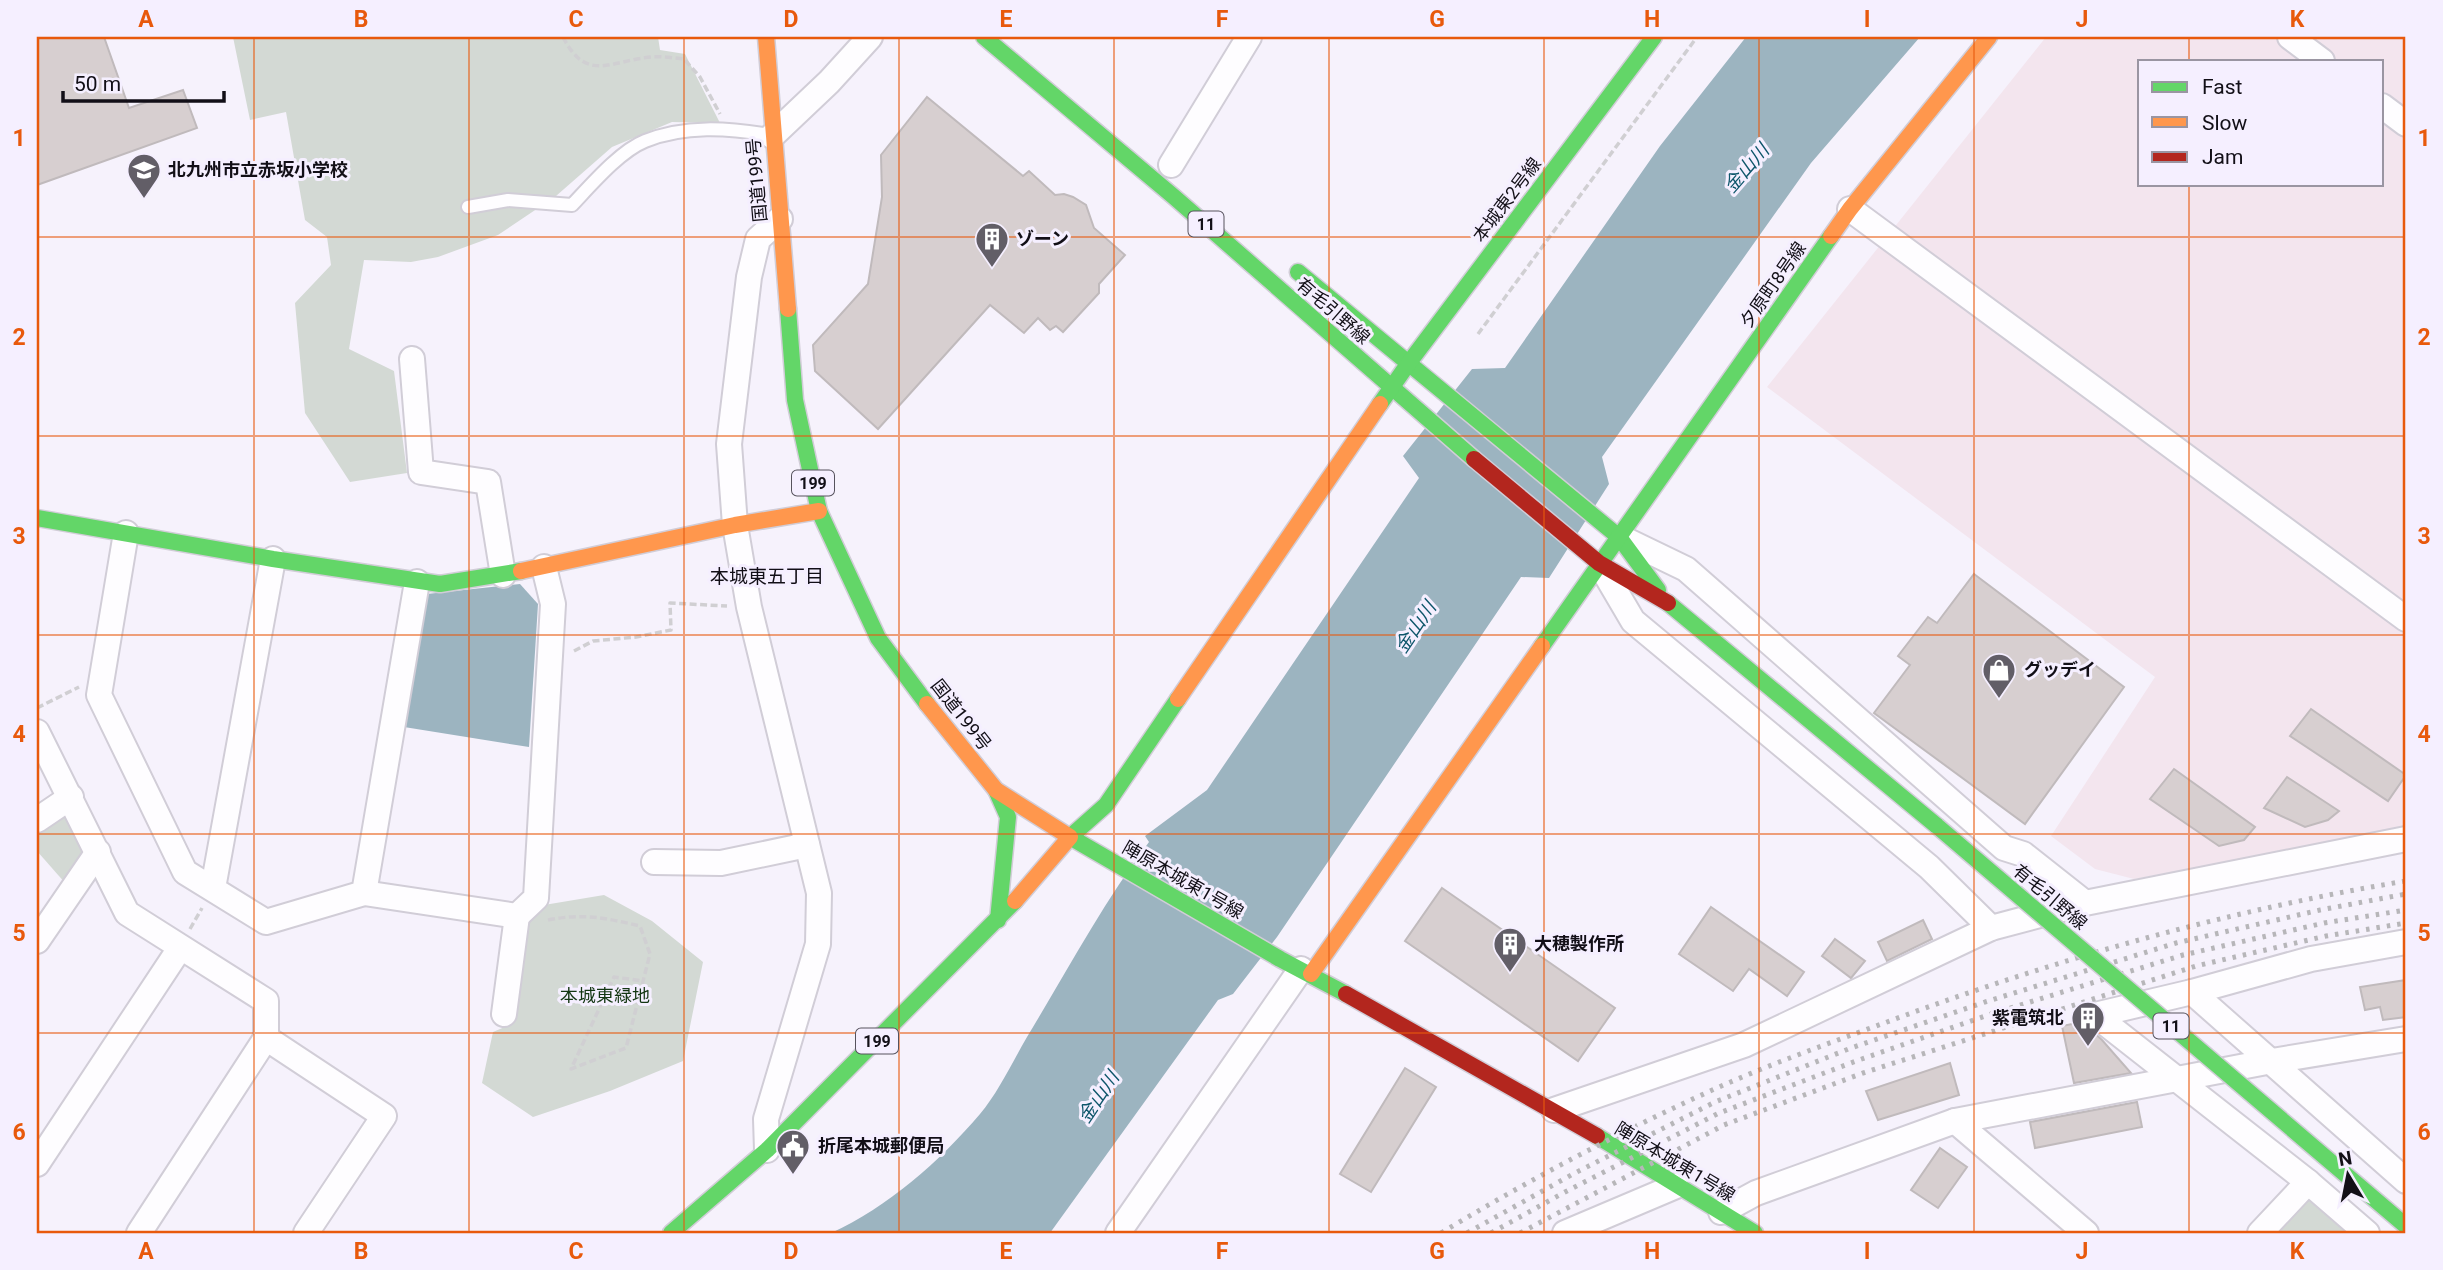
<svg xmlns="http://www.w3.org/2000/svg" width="2443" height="1270" viewBox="0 0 2443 1270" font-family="Roboto,'Noto Sans JP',sans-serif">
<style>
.industrial{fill:#f3e5ee;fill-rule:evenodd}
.green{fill:#d3d9d4}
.water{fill:#9cb4c0}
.building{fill:#d7cfd0;stroke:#c0babc;stroke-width:2}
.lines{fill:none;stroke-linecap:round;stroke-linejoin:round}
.lane-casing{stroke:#d1cdd7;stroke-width:16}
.street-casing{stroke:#d1cdd7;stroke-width:28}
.fast-casing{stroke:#d1cdd7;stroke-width:19}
.slow-casing{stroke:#d1cdd7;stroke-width:19}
.jam-casing{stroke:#d1cdd7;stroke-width:19}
.path{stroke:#d0cfd2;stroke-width:3.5;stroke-dasharray:7 3.5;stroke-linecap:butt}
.lane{stroke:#fefdff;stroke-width:12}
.street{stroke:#fefdff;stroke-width:24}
.fast{stroke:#63d668;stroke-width:16}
.slow{stroke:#ff974d;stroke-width:16}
.jam{stroke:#b3261e;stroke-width:16}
.rail{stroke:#b7b6b9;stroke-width:5;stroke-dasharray:3.5 7;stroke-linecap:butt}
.fast-bridge-casing{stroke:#d1cdd7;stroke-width:19;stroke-linecap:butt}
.fast-bridge{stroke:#63d668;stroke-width:16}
.grid{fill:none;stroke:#e8590c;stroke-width:2;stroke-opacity:0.55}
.labels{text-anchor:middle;stroke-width:6;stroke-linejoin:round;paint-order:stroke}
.shield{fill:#f5efff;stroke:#56525d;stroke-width:2}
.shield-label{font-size:16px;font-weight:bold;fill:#120f17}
.poi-label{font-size:18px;font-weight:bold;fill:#120f17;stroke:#f5efff;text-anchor:start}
.street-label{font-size:18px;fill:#120f17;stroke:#f5efff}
.park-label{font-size:18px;fill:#133612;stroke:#f5efff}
.water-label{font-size:19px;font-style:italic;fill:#0e566b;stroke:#f5efff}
.neighbourhood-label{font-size:19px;fill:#120f17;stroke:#f5efff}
.neatline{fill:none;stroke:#e8590c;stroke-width:2.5}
.grid-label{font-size:23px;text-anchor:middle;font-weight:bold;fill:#e8590c}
</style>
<rect width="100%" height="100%" fill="#f6f2fc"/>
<path class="industrial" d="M2046 37H2406V829L2134 879 2095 869 2051 836 2155 677 1767 387ZM2140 61H2382V184H2140Z"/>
<g class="green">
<polygon points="233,37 658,37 660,50 685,54 720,123 672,122 612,147 556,196 498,235 438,257 411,262 364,260 349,349 394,371 407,473 350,482 305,413 295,303 331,265 327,237 305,220 286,112 250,120"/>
<polygon points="61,812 74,816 88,845 66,884 37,851 37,828"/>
<polygon points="604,895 652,921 703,962 683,1061 610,1091 533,1117 482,1083 493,1032 514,1023 526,918 538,906"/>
<polygon points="2311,1200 2350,1233 2271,1233 2299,1201"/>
</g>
<g class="water">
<path d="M1746 37H1920L1811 163 1602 457 1609 484 1549 578 1521 577 1277 937 1233 994 1218 1000 1050 1233H831C888 1207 939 1162 980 1114 998 1093 1013 1061 1027 1037 1067 971 1103 903 1149 842L1145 836 1207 790 1419 478 1403 456 1472 369 1505 368 1660 146Z"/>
<polygon points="520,584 538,604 529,747 404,727 427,594"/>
</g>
<g class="building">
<polygon points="37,37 104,37 129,108 183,90 197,128 37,185"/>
<polygon points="927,97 1023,176 1029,171 1055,195 1064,194 1073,197 1086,205 1094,228 1125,255 1099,284 1099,293 1063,332 1056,326 1050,330 1038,318 1024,333 990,305 878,429 815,371 813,345 868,284 882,197 881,155"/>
<polygon points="1974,574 2124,687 2025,824 1874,713 1910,665 1898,656 1928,617 1937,623"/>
<polygon points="2311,709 2406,775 2388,801 2290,736"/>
<polygon points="2174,769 2255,827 2244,840 2219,846 2150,799"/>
<polygon points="2287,777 2339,811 2328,820 2305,827 2264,808"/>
<polygon points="1442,888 1615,1008 1578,1061 1405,941"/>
<polygon points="1711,907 1804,972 1787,996 1749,969 1733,991 1679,954"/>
<polygon points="1923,920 1932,939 1887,961 1878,942"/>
<polygon points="1835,939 1865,961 1851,978 1822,956"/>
<polygon points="2406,980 2406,1017 2383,1020 2380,1007 2365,1010 2360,987"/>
<polygon points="2082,1022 2102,1040 2131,1073 2074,1083 2062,1026"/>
<polygon points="1950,1063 1959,1095 1878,1120 1866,1091"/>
<polygon points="1405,1068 1436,1087 1371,1192 1340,1174"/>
<polygon points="2137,1102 2142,1127 2035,1148 2030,1122"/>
<polygon points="1940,1148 1967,1167 1938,1208 1911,1190"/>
</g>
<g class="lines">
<defs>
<path id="lane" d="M468 207 508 200 572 205C591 185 620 151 645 141 685 125 728 128 769 135"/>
<g id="street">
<polyline points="2290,37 2322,61"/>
<polyline points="2382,106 2406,124"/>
<polyline points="772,136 829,82 870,37"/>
<polyline points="1171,165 1249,37"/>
<polyline points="1850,209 2406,619"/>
<polyline points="412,359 421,472 488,482 503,575"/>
<polyline points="126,533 99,695 185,872 266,922 364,893 417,582"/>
<polyline points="1626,540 1686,569 2004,848 2023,854 2085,903"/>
<polyline points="1603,570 1633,621 1929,867 1991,928"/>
<polyline points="37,732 127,913 266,1001 266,1038"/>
<polyline points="37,820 71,797"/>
<polyline points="654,862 721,863 807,845"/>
<polyline points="213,888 273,559"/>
<polyline points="364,893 517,916 536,898 553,604 544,567"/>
<polyline points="37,941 98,852"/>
<polyline points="2192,992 2406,1181"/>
<polyline points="504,1014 517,916"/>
<polyline points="1554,1110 1744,1045 1991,928 2085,903 2406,839"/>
<polyline points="1955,1121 2086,1233"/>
<polyline points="767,1150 766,1119 818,944 819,893 749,607 735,525 729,444 749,277 758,239 780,219"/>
<polyline points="37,1164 180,948"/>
<polyline points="1721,1212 1756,1193 1955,1121 2272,1061 2406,1039"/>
<polyline points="139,1233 266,1038 384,1116 306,1233"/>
<polyline points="1118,1233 1301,969"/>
<polyline points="1565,1233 1676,1186"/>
<polyline points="2260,1233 2308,1182"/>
<polyline points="2367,1233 2308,1182 2095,1015 2192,992 2311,959 2406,942"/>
</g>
<g id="fast">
<polyline points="984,37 1173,196 1474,459"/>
<polyline points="1298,272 1619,537 1658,590"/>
<polyline points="788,309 795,400 819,511 878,638 927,704"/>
<polyline points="1380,404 1408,364 1654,37"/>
<polyline points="37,518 273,559 440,584 521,571"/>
<polyline points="1668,603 1937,826"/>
<polyline points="1542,646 1831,236"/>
<polyline points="1178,699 1106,805 1070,837 1280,959 1346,994"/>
<polyline points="996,790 1008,817 998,920"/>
<polyline points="1597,1136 1755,1233"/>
<polyline points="671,1233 767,1150 1015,901"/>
</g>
<g id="slow">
<polyline points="766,37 788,309"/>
<polyline points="1831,236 1850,209 1989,37"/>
<polyline points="521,571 735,525 819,511"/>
<polyline points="1178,699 1380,404"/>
<polyline points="927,704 996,790 1070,837 1015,901"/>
<polyline points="1311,974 1542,646"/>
</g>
<g id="jam">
<polyline points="1474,459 1599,563 1668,603"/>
<polyline points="1346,994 1597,1136"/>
</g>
</defs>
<use href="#lane" class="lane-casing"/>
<use href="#street" class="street-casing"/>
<use href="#fast" class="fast-casing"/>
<use href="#slow" class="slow-casing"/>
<use href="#jam" class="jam-casing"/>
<g class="path">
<path d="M563 37C587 84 611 60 652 57 662 56 674 58 684 59L700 77 720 114"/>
<polyline points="1478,334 1697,37"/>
<polyline points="574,651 593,641 636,637 671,630 670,603 727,606"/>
<polyline points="37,708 79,687"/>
<path d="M548 920C583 913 606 918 640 926L650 954 626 1048 571 1069 614 977 643 981"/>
<polyline points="190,929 202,908"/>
</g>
<use href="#lane" class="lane"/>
<use href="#street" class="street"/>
<use href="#fast" class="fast"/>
<use href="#slow" class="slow"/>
<use href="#jam" class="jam"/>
<g class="rail">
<path d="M1441 1233C1527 1181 1616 1134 1708 1092 1769 1064 1833 1042 1895 1019 2063 957 2230 910 2406 881"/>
<polyline points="1467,1233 1573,1174 1715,1102 1851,1048 1985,1002 2176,943 2320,910 2406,894"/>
<polyline points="1491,1233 1565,1192 1719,1113 1856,1061 1991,1014 2183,955 2324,923 2406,910"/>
<polyline points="1520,1233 1724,1125 1863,1073 2196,966 2326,936 2406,923"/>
</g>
<defs>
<polyline id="fast-bridge" points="1937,826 2406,1226"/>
</defs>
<use href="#fast-bridge" class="fast-bridge-casing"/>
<use href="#fast-bridge" class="fast-bridge"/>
</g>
<path class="grid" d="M254 37V1233M469 37V1233M684 37V1233M899 37V1233M1114 37V1233M1329 37V1233M1544 37V1233M1759 37V1233M1974 37V1233M2189 37V61M2189 184V1233M37 237H2406M37 436H2406M37 635H2406M37 834H2406M37 1033H2406"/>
<defs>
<symbol id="school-pin" viewBox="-11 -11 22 30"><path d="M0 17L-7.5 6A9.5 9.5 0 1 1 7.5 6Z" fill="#625e67" stroke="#f5efff"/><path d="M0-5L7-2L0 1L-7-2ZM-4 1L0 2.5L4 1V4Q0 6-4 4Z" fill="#fff"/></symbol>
<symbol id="building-pin" viewBox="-11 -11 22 30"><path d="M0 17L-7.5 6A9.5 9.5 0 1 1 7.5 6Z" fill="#625e67" stroke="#f5efff"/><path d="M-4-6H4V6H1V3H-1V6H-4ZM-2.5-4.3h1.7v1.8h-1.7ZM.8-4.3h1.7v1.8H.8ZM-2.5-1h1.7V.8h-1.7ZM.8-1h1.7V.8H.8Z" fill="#fff"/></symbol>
<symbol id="shop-pin" viewBox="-11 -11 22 30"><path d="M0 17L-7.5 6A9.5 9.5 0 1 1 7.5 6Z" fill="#625e67" stroke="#f5efff"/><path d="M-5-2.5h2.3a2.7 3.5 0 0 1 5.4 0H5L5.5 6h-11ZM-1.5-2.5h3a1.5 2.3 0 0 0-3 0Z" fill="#fff"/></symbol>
<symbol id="civic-pin" viewBox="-11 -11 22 30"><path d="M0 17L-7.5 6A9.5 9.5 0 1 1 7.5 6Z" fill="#625e67" stroke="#f5efff"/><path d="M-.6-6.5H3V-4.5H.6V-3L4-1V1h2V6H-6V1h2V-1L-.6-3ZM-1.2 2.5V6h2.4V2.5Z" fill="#fff"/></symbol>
</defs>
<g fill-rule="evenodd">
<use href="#school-pin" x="125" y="151" width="38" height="52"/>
<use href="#building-pin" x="973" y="220" width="38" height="52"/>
<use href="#shop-pin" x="1980" y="651" width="38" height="52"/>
<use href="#building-pin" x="1491" y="925" width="38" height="52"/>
<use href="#building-pin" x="2069" y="999" width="38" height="52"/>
<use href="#civic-pin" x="774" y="1127" width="38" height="52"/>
</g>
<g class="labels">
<g class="shield">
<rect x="1188.5" y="211.5" width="35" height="25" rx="5"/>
<rect x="792" y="470.5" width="42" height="25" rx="5"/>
<rect x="2153.5" y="1013.5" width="35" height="25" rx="5"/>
<rect x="856" y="1028.5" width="42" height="25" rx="5"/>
</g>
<g class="shield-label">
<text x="1206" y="230">11</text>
<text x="813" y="489">199</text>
<text x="2171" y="1032">11</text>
<text x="877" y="1047">199</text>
</g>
<g class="poi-label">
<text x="168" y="176">北九州市立赤坂小学校</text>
<text x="1016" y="245">ゾーン</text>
<text x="2024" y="676">グッデイ</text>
<text x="1534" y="950">大穂製作所</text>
<text x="2064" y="1024" text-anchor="end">紫電筑北</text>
<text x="818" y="1152">折尾本城郵便局</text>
</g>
<g class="street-label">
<text transform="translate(757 180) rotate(-95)" y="6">国道199号</text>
<text transform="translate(1507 200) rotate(-53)" y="6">本城東2号線</text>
<text transform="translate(1773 285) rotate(-55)" y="6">夕原町8号線</text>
<text transform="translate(1333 311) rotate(41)" y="6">有毛引野線</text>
<text transform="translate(961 715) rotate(52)" y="6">国道199号</text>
<text transform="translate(1183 880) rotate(30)" y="6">陣原本城東1号線</text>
<text transform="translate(2050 897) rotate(40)" y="6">有毛引野線</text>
<text transform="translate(1675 1162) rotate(31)" y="6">陣原本城東1号線</text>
</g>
<g class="park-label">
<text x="605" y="1002">本城東緑地</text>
</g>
<g class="water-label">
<text transform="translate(1746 168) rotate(-49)" y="7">金山川</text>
<text transform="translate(1415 627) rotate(-56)" y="7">金山川</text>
<text transform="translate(1098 1097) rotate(-56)" y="7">金山川</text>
</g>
<g class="neighbourhood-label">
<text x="767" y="583">本城東五丁目</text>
</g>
</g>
<rect width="2443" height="1270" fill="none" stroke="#f5efff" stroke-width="77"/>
<rect x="2138" y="60" width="245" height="126" fill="#f5efff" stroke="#9a95a2" stroke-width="2"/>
<rect x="2152" y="82" width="35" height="10" fill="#63d668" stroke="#9a95a2" stroke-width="2"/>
<text x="2202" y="94" font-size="21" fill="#120f17">Fast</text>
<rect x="2152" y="117" width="35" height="10" fill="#ff974d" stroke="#9a95a2" stroke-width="2"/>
<text x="2202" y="130" font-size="21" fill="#120f17">Slow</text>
<rect x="2152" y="152" width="35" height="10" fill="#b3261e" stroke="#9a95a2" stroke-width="2"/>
<text x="2202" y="164" font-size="21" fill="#120f17">Jam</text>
<g transform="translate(2348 1175) rotate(350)" stroke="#f5efff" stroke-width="5" paint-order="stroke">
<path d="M0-5L12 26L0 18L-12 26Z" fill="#120f17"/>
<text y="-10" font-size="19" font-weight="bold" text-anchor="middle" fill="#120f17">N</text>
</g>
<path d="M63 91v10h161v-10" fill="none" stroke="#120f17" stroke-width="3.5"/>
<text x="74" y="91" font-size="21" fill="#120f17" stroke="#f5efff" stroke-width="5" paint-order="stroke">50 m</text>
<rect x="38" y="38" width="2366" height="1194" class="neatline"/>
<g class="grid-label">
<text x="146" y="27">A</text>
<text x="361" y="27">B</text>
<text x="576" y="27">C</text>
<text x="791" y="27">D</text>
<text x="1006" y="27">E</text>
<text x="1222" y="27">F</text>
<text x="1437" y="27">G</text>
<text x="1652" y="27">H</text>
<text x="1867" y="27">I</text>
<text x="2082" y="27">J</text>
<text x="2297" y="27">K</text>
<text x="19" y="146">1</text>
<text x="2424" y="146">1</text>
<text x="19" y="345">2</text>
<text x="2424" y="345">2</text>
<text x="19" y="544">3</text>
<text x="2424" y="544">3</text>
<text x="19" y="742">4</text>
<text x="2424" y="742">4</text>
<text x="19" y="941">5</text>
<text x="2424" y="941">5</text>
<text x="19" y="1140">6</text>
<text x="2424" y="1140">6</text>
<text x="146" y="1259">A</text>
<text x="361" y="1259">B</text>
<text x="576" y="1259">C</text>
<text x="791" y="1259">D</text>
<text x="1006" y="1259">E</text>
<text x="1222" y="1259">F</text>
<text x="1437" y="1259">G</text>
<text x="1652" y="1259">H</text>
<text x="1867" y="1259">I</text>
<text x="2082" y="1259">J</text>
<text x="2297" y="1259">K</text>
</g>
</svg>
